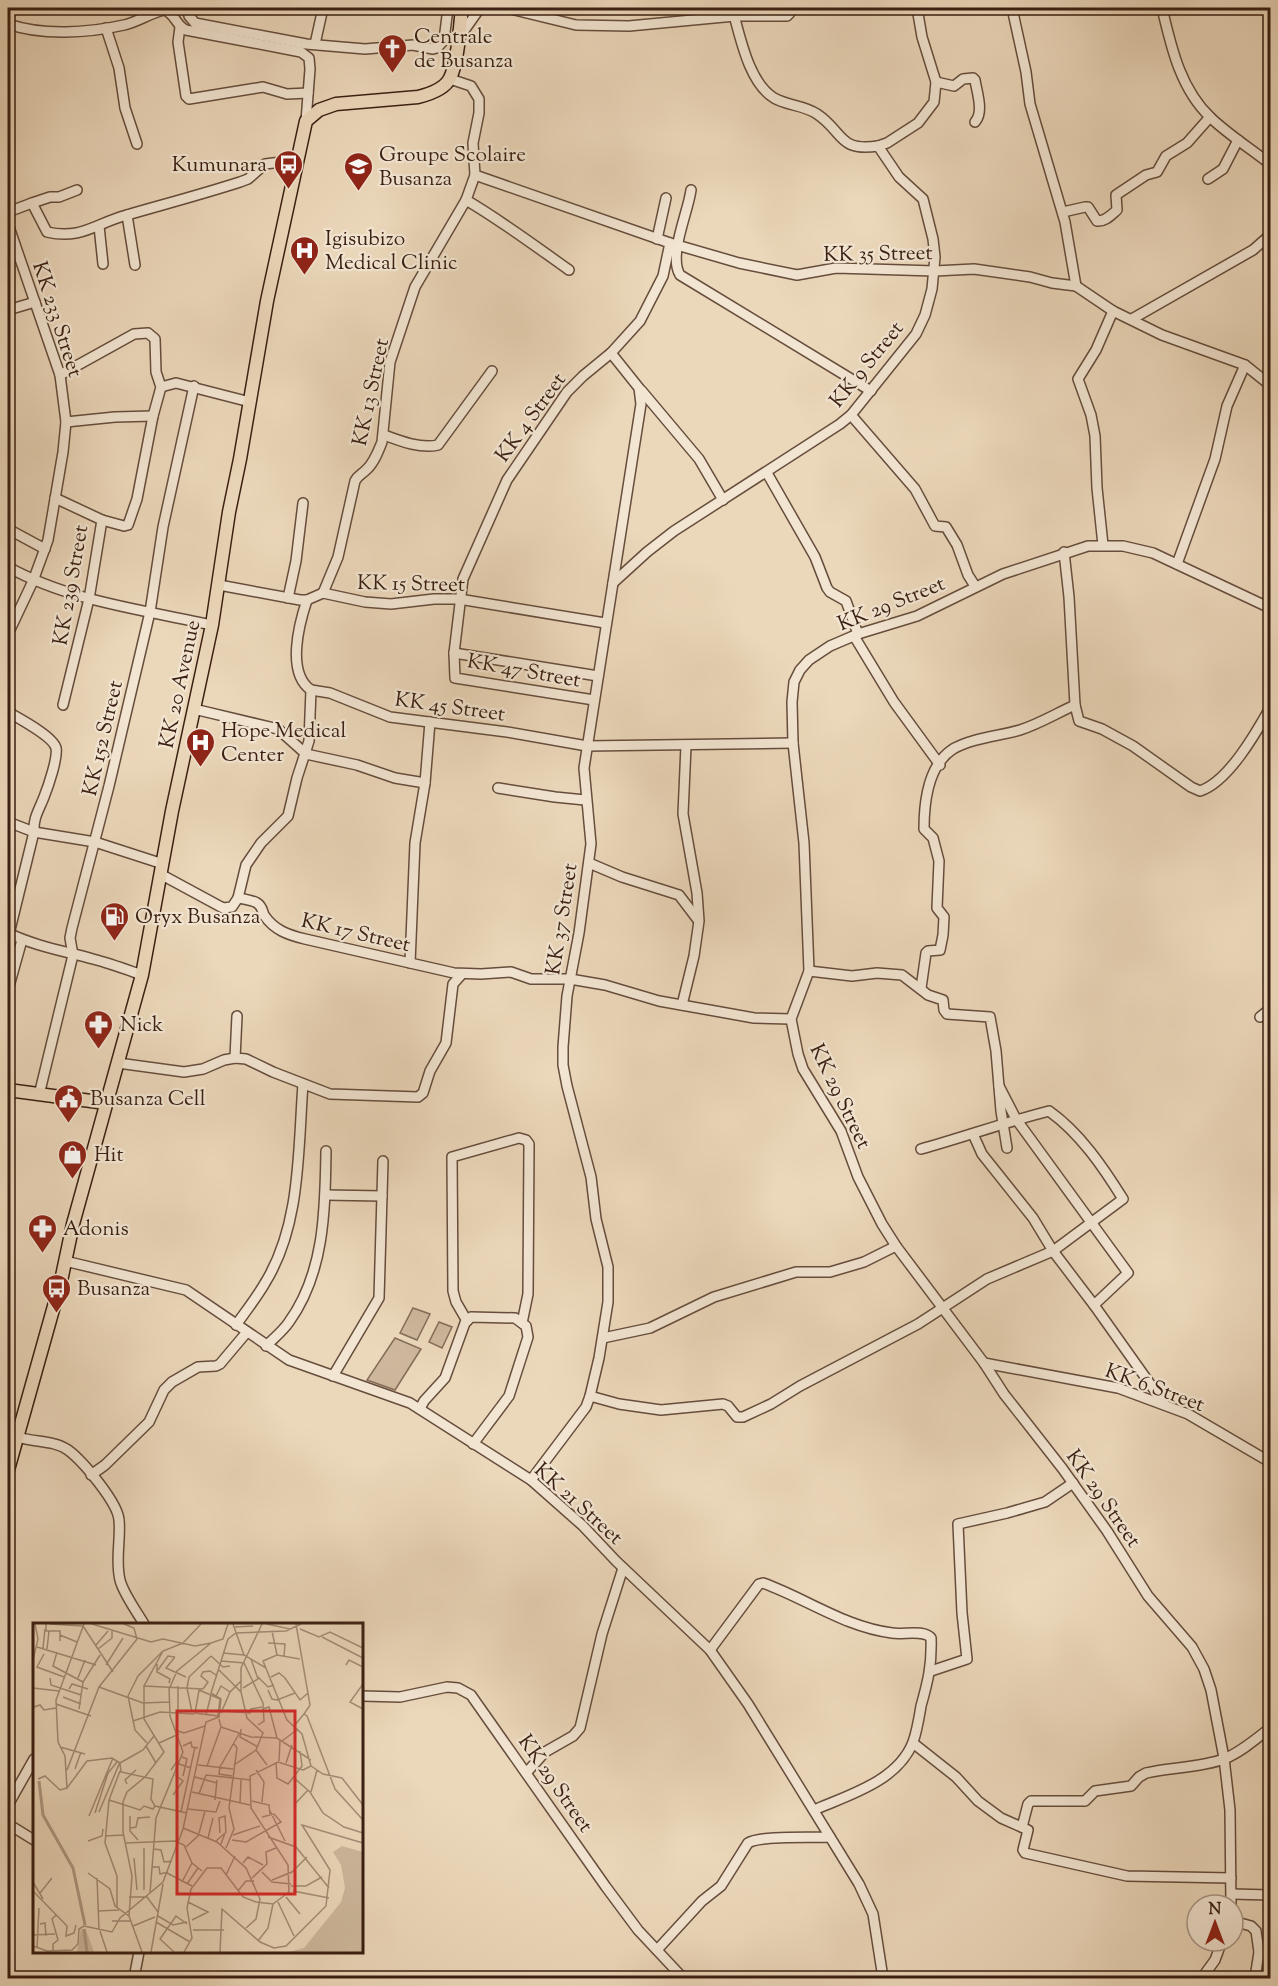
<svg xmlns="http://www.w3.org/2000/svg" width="1278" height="1986" viewBox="0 0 1278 1986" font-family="'Sorts Mill Goudy',serif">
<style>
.green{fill:#cdb89d;stroke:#846c58;stroke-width:1.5}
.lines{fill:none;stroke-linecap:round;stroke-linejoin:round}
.minor-casing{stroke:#664d3c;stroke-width:12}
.major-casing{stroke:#3a1f12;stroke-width:15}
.minor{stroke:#f2e5d2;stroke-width:9}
.major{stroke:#ebd7ba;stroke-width:12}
.labels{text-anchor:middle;stroke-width:4.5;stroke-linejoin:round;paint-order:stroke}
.poi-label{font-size:21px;fill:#3a1f12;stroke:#f2e5d2;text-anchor:start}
.street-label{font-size:21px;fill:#3a1f12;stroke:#f2e5d2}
.inset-river{fill:none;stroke:#af9881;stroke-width:3}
.inset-road{fill:none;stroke:#a48d77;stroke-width:1.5}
.view{fill:#d62828;fill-opacity:0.15;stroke:#d62828;stroke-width:3}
.inset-edge{fill:none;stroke:#3a1f12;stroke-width:3}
</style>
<rect width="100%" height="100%" fill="#ebd7ba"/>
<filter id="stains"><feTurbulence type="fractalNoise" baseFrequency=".00333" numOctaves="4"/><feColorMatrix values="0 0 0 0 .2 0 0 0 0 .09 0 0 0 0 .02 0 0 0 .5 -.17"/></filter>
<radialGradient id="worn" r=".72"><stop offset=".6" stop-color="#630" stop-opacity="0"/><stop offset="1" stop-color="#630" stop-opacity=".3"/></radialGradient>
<g class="green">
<polygon points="413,1308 430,1314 417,1340 400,1333"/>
<polygon points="439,1322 452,1327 442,1348 429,1342"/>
<polygon points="395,1338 421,1349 395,1390 367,1380"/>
</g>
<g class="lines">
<defs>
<g id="minor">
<polyline points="188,8 189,16 195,23 306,44 365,49 413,45 433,49 437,48 444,40 448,8"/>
<polyline points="507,8 576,25 629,26 735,16 787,16 790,13 790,8"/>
<polyline points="1012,8 1026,72 1030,104 1065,222 1076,286"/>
<path d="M1162 8C1171 46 1180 89 1211 118 1229 135 1251 149 1270 164"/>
<path d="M8 24C43 36 88 33 124 25 138 22 150 13 164 10 175 13 176 26 186 30L301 52 309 58 310 69 306 121"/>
<polyline points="8,24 11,8"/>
<polyline points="180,27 178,42 186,96 189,99 263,87 287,94 308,93"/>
<polyline points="106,28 119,68 125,108 137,144"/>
<polyline points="461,35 480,8"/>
<polyline points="315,44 323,8"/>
<path d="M936 82 954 86 963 79 973 78 975 80C977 93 984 112 975 122"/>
<polyline points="878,146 887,143 918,123 934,102 936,82 922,37 917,8"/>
<polyline points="475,175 670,243 739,263 797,275 836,268 935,271 974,269 1030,277 1052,283 1076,286 1113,311 1162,335 1245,365 1270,385"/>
<polyline points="1208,179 1223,169 1238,140"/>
<path d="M691 190C688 213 668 255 680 275L871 391"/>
<path d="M466 200C502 221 535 246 569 270"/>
<polyline points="32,203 50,197 59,197 77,190"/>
<path d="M8 212 32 203 47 232C82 240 96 223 127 215 165 204 203 194 240 182L248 179 265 164 298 160"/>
<path d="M1063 212 1085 207H1088L1097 221C1105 222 1111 215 1117 210L1116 195 1146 175 1157 172 1166 156 1187 143 1210 117"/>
<polyline points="127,215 135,265"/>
<polyline points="8,224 60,375 66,422 63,452 48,540 33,581 8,634"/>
<polyline points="99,226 103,264"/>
<polyline points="657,239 666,198"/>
<polyline points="8,310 35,302"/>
<polyline points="1132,319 1253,250 1270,235"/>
<polyline points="60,375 134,334 148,333 155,339 156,372 161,387 153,416 137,499 128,525 124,526 102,520"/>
<polyline points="161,387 176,383 250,402"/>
<polyline points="641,390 699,459 723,500"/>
<polyline points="851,415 915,489 935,526 946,527 957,545 968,575 975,586"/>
<polyline points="66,422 115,417 153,416"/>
<path d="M384 435C400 441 421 449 438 445L492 371"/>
<polyline points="767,473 815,557 827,588 830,592 846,601 858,634"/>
<polyline points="55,498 102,520 89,599 63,705"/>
<polyline points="8,529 45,549"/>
<polyline points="1103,545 1097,488 1095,436 1091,415 1078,379 1096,350 1113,311"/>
<path d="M1064 552 1069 597 1075 705 1079 721 1102 729 1133 746 1191 787 1200 791C1228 782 1256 733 1270 708"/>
<polyline points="1177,564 1215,459 1227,406 1245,365"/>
<path d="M8 567C69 601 144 610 212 625"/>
<path d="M613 583 647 552 674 531 840 424 851 415 916 334 925 315 932 289 935 257 933 239 923 199 899 177 878 146C838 152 844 132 817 114 804 105 788 106 774 98 748 82 740 35 732 8"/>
<polyline points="219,585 300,600 307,600 323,593 365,602 391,604 434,599 459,599 605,623"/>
<path d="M323 593 338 557 355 481C358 475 361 475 366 470 374 463 378 452 382 442L390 362 415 287 466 200 475 175 473 143 479 113V99L471 86 450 79"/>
<polyline points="288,598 296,561 303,503"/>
<polyline points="854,636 894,702 940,765"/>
<polyline points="454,653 598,676"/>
<polyline points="311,690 330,693 390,717 507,732 587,746 793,743"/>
<polyline points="594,700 455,678 454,653 463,579 507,480 567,392 583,376 611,353 640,321 663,276 670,243"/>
<polyline points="194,709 278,729 306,754 357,765 395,778 425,783"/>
<path d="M8 712C18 718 53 736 56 748 58 758 48 787 44 797 39 810 33 818 34 832L8 822"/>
<polyline points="498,788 555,797 585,800"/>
<polyline points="589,863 622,877 679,895 698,920"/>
<path d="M162 875 223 908 232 907 238 898C244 899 252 900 257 903 262 906 262 910 264 915 274 930 288 935 305 939L454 973 481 974 511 972 531 979H570L605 985 659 1001 754 1018 791 1019"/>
<path d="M238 898 246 865 261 843 288 816 297 778 309 741 311 690C286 673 299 624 307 600"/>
<path d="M8 933C35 946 64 951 93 959 109 963 125 969 142 975"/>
<polyline points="9,934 34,832 95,842 163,864"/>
<polyline points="410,963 415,843 425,783 430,722"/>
<polyline points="809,971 852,976 877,973 902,975 928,995 943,1000 944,1010 947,1014 990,1017 996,1051 1001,1111 1007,1148"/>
<path d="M921 988 926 953 928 951 940 950 943 935 944 917 937 908 939 861 933 838 924 829C924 803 928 765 953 749 972 738 999 736 1020 730 1039 724 1057 713 1075 705"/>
<polyline points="8,990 22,940"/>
<polyline points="682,1005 694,956 699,921 697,893 683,814 686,746"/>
<polyline points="1260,1017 1270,1009"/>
<polyline points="235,1058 237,1016"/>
<polyline points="118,1063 184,1072 203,1069 224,1060 235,1058 246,1059 273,1072 330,1094 418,1097 423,1093 430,1071 446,1043 453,984 462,974"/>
<polyline points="999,1086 1016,1119 1128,1273 1094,1305 1165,1405"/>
<polyline points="39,1095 73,955 70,938 72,928 109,786 150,612 163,527 194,386"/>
<polyline points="973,1134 982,1154 1033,1218 1053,1251 1094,1305"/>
<polyline points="325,1195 382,1196"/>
<polyline points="65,1261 186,1290 289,1360 410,1403 531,1480 582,1525 616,1561 710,1650 748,1704 859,1884 873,1914 883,1978"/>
<polyline points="467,1321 456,1302 453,1291 452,1157 519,1138 526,1140 529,1144 528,1294 522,1323"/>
<path d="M236 1325C246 1311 257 1297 265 1283 301 1225 298 1150 303 1084"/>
<polyline points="603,1338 650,1328 714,1297 796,1272 830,1272 864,1262 896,1246"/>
<path d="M266 1346C274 1338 283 1331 289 1322 325 1272 325 1209 326 1151"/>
<polyline points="984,1363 1118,1388 1188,1414 1270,1462"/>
<polyline points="333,1376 379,1298 383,1161"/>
<path d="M590 1396 619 1404 661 1410 723 1404 728 1406 737 1417H743L771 1404 800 1386 918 1324 987 1279 1053 1251 1123 1199C1103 1167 1080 1133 1049 1111 1006 1122 964 1137 921 1149"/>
<polyline points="420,1409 424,1401 445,1378 465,1323 471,1317 515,1318 526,1326 528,1337 509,1396 473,1444"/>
<path d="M8 1432C25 1444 51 1438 68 1450 83 1461 118 1503 119 1520 121 1540 115 1560 120 1580 123 1593 137 1612 144 1624"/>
<polyline points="91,1475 105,1465 149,1422 164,1390 172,1382 198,1367 216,1366 220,1364 247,1332"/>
<polyline points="531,1480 586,1407 590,1396 599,1358 608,1302 608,1267 596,1219 591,1177 567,1086 563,1065 563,1047 567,996 579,933 591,844 584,768 641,404 639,388 611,353"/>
<path d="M710 1650 759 1584 763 1583C807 1599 845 1627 892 1633 903 1635 924 1629 931 1638 932 1665 928 1681 921 1706 919 1718 917 1731 913 1742 898 1781 849 1795 814 1810"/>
<polyline points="931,1671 967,1659 962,1613 958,1524 1007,1513 1045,1502 1073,1483"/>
<polyline points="362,1696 400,1697 447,1687 458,1688 471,1695 606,1887 638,1930 683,1978"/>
<polyline points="913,1743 956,1777 978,1801 1001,1818 1028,1830 1023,1850 1025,1853 1127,1876 1231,1878"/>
<polyline points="527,1772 545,1752 573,1736 580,1728 602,1634 623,1568"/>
<polyline points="8,1805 34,1759"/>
<polyline points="8,1824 34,1840"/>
<path d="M1022 1827 1028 1804 1031 1801H1085L1095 1791 1131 1786 1139 1777 1146 1773C1171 1767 1199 1768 1224 1759 1241 1752 1256 1739 1270 1728"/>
<polyline points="1232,1894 1270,1895"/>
<polyline points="1231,1905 1230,1810 1224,1758 1211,1690 1204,1669 1192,1647 1148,1596 1107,1531 1062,1468 1004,1394 984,1363 896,1246 882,1224 858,1177 841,1131 803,1069 798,1054 791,1019 809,971 804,843 793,743 792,702 794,682 800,670 809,660 830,646 858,634 917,616 1003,574 1088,546 1123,546 1153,553 1270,608"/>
<polyline points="1233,1921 1251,1926 1256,1931 1259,1952 1255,1978"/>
<path d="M657 1950 702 1901 721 1886 748 1843C760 1835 813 1838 830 1837"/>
<polyline points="1259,1952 1270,1958"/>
<polyline points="134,1978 139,1952"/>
<polyline points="1202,1978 1215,1960 1222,1941"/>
</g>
<g id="major">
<polyline points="8,1090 106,1103"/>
<path d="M8 1470 61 1281 73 1224 142 975 172 811 212 625 229 512 240 459 267 301 306 121 319 110 336 104 418 97C430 94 445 89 450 78 458 63 460 25 462 8"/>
</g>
</defs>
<use href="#minor" class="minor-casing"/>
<use href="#major" class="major-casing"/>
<use href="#minor" class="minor"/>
<use href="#major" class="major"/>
</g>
<defs>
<symbol id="church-pin" viewBox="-11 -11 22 30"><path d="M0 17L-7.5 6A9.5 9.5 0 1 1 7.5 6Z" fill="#8f2418" stroke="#f2e5d2"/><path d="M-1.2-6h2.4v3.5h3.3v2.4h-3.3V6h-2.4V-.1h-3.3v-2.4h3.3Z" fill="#fff"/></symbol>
<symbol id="bus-pin" viewBox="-11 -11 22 30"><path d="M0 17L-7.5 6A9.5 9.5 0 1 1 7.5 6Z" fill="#8f2418" stroke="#f2e5d2"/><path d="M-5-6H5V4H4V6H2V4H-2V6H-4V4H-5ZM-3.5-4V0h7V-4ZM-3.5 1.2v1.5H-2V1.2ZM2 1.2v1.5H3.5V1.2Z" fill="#fff"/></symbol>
<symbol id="school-pin" viewBox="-11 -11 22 30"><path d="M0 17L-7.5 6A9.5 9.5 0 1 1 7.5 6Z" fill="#8f2418" stroke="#f2e5d2"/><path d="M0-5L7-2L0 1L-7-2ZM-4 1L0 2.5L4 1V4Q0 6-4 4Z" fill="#fff"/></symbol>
<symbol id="hospital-pin" viewBox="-11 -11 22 30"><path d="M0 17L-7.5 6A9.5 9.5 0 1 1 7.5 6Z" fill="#8f2418" stroke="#f2e5d2"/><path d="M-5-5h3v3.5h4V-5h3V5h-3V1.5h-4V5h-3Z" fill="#fff"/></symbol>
<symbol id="fuel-pin" viewBox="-11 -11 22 30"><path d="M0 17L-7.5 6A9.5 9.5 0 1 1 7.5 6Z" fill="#8f2418" stroke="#f2e5d2"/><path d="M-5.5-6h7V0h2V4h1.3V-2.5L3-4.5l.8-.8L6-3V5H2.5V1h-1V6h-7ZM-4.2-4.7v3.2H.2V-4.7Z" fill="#fff"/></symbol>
<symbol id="pharmacy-pin" viewBox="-11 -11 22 30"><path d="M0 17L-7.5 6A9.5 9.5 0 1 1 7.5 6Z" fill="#8f2418" stroke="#f2e5d2"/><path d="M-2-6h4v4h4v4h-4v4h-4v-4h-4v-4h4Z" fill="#fff"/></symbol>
<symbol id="civic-pin" viewBox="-11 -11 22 30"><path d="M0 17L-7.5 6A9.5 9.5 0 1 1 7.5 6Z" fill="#8f2418" stroke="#f2e5d2"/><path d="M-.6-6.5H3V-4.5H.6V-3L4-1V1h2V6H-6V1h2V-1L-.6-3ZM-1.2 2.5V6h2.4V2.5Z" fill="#fff"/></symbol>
<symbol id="shop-pin" viewBox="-11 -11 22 30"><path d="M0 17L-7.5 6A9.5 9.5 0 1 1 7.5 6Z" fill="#8f2418" stroke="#f2e5d2"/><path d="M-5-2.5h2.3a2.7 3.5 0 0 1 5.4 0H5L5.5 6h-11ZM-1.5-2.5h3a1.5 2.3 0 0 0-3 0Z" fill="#fff"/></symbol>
</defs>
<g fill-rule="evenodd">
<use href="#church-pin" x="376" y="32" width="33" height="45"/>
<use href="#bus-pin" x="272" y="148" width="33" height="45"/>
<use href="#school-pin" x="342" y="150" width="33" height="45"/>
<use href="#hospital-pin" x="288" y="234" width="33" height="45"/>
<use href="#hospital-pin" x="184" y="726" width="33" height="45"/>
<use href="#fuel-pin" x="98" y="900" width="33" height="45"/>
<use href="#pharmacy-pin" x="82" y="1008" width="33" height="45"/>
<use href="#civic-pin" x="52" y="1082" width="33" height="45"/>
<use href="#shop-pin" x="56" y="1138" width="33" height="45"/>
<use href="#pharmacy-pin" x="26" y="1212" width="33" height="45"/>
<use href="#bus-pin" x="40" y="1272" width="33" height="45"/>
</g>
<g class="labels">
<g class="poi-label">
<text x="414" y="43">Centrale<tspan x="414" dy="24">de Busanza</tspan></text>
<text x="379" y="161">Groupe Scolaire<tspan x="379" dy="24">Busanza</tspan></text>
<text x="267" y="171" text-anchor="end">Kumunara</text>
<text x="325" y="245">Igisubizo<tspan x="325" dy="24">Medical Clinic</tspan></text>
<text x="221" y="737">Hope Medical<tspan x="221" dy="24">Center</tspan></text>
<text x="135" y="923">Oryx Busanza</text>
<text x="120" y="1031">Nick</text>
<text x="90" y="1105">Busanza Cell</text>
<text x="94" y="1161">Hit</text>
<text x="63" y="1235">Adonis</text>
<text x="77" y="1295">Busanza</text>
</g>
<g class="street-label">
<text transform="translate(878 253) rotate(-1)" y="7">KK 35 Street</text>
<text transform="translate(58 319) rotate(72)" y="7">KK 233 Street</text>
<text transform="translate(866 364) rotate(-51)" y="7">KK 9 Street</text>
<text transform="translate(370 392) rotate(-78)" y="7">KK 13 Street</text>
<text transform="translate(530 417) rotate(-54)" y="7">KK 4 Street</text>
<text transform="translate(411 583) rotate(1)" y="7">KK 15 Street</text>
<text transform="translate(70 585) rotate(-80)" y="7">KK 239 Street</text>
<text transform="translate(891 603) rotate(-22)" y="7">KK 29 Street</text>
<text transform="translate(524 670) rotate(10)" y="7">KK 47 Street</text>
<text transform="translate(179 684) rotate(-78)" y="7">KK 20 Avenue</text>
<text transform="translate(450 706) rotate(8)" y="7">KK 45 Street</text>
<text transform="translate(102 738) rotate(-77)" y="7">KK 152 Street</text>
<text transform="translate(561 919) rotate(-81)" y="7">KK 37 Street</text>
<text transform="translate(356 932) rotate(13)" y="7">KK 17 Street</text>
<text transform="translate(841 1096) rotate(64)" y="7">KK 29 Street</text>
<text transform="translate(1155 1387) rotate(20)" y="7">KK 6 Street</text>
<text transform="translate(1104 1498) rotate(55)" y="7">KK 29 Street</text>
<text transform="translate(579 1503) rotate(42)" y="7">KK 21 Street</text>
<text transform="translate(556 1783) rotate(55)" y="7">KK 29 Street</text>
</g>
</g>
<g transform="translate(33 1623)">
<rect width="330" height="330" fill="#ebd7ba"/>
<path d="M309 223 330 229V329H256L271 325 308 279 312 265 308 242 300 229ZM48 306 53 307 61 329H44Z" fill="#cdb89d"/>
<path class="inset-river" d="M6 158 10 192 40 245 52 302M51 306 54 329"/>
<path class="inset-road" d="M13 1V8H27V18M17 1 50 3M51 1 23 77 25 119 32 133 34 165 54 138 79 135 87 140 88 149 120 156 118 176 122 183 154 190M59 1 118 19 130 16 162 23 178 20M200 1 211 32 233 45M234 1 257 6M263 1 277 82 271 91M50 3 80 49M202 4 220 3M267 6 286 14 297 9 330 25M239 8 244 32M27 12 44 19M289 14 330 35M150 20 168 1M178 20 190 16 195 1M235 20 252 21 251 33M63 22 75 8M4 24 63 42M10 25 12 6M14 26 16 8M65 26 79 15V8M24 29 20 43 50 59M190 30 211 32M11 31 4 44 31 54M178 33 190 44 197 43M142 34 133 45 153 54M0 37 5 16 2 1M188 38 211 40 230 80 231 98 225 102M124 41V49L137 56 136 60M73 42 90 15M313 42 316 37 330 44M185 46 208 69 214 95 230 110 223 127 201 142M125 47 135 33 142 34M225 54 235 64 241 62M238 54 246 50 252 55 267 77 275 70M17 55 18 62 48 72M45 55 52 37M330 61 317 79 330 86M111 63 170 66M145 63V90M66 64 110 80 136 79M137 64 144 48 178 20M0 65 26 68M210 65 225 56 218 36M36 66 39 61 55 66M170 66 175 59 168 53 170 49 177 48 183 52M166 67 187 76 185 93 162 90ZM235 67 239 76 244 77 262 70M208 69V45L229 1M183 73 188 63 197 69M30 74 48 81M23 81 58 93M1 84 7 82 11 87 23 85M46 86 50 59 67 32M229 86 236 84 244 115M189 88 217 90 218 86 229 84M159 89 154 65 156 54 178 33M188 90 197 69 208 58M173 92 178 72M100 98 127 89 161 91M261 103 271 91 274 93 302 166 330 197M188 104 218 114 244 115 278 137M208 106 207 114 225 124M145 108 151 110 172 103M249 118 265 106M114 120 102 107 95 73 105 53 130 28M126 120 146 111M113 123 123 140M150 123 158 119 159 124 165 125M27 124 52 131M223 127 234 142M149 134 154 136 150 153M246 138 247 117M243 139 244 155 255 161 269 143 267 128M87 140 110 127 121 113M253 140 259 122M165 142 200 146M174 143 188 104 186 96M278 143 290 151 309 155 330 182M42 146 48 129M34 147 66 64 104 16 101 5 91 1M138 147 143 140 158 145M223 147 231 159 229 179M173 152 218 157M199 153 186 151 187 144 206 111M162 154 184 160M261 155 277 169 290 190 311 204 330 210M5 156 12 153 27 167 34 165M94 161 92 157 103 147M159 169 217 182M278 169 284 147M166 171 173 152M140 172 150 158 142 152M76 177 107 187 111 183 120 186 122 183M182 177 184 157M219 178 236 182 237 191M207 181 208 157M261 182 275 167M155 186 183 189 187 178M237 188 252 218M66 189 87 139M148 189 162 124M62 190 75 150 84 139M56 193 80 135M97 193V208L105 217M97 205 103 204 105 195 117 194M150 205 184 219 213 245 227 276 223 296 213 305M166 210 172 188M187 210 186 195 192 193 193 210M200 212 227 203M72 213 90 212M235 214 263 224 296 265M175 215 180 195M199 217 213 219 248 199 241 191 229 194M55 218 69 213 70 206M183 218 192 210 188 221M92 220 142 218 151 222 159 240 169 248M153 224 167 211M193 225 201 206 196 185 204 125 201 121M121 226 128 227 131 239 139 238M101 235 104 267M210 240 215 234 230 242M119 244H126L127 251 135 249M229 249 239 259 258 261M55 250 77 266 82 283 96 293 109 329M134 250 159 263M193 252 202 233M64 255 66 306M219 255 234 241 233 229 243 225M239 257 259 249 274 234M0 259 10 276M149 259 159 240M154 261 165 245M258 263H273L289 254M111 267V225M0 268 34 303 33 313 41 310 43 302M205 268 213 258H221M260 268 296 275M7 270 19 255M117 270 123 195 150 129 137 93 136 64M96 274H114L125 289M253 274 267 291M155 279 175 289 159 297M245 279 261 313M84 284V253L72 220 76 177 87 148M65 288 86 287M96 293 99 253 90 209V179L94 169 112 154 131 129 111 96V63L130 28 150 20M125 293 140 302 154 299M79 298H98M123 299 157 319M7 301 12 300 13 313M100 303 122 294M160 307H191M67 308 74 329M0 312 22 311M225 318 235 305 240 281M0 323 14 328 39 327 45 321 46 306 51 303 79 309 87 295 130 259 150 206 173 99 186 94 188 76 178 70 195 16 203 10 253 8 268 1M4 325 6 285M20 327V321L25 317 19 296 23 292M118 329 130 261M141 329 127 316 143 293 154 301M151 329 159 315 154 285 158 266 174 245H188L210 274 223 279 240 281 256 269 255 242 218 185 217 153 245 139 270 147 278 143 269 111 254 97 230 38 244 32 267 36M187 329 189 286 227 319 241 325 253 323 293 283 297 247 269 202 330 220"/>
<path class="view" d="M144 88H262V271H144Z"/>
<rect width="330" height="330" class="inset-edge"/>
</g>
<rect width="1278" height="1986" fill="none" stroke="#ebd7ba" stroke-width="30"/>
<rect x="9" y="9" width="1260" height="1968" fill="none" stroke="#3a1f12" stroke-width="3"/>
<rect x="15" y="15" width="1248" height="1956" fill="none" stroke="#3a1f12" stroke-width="1.5"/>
<g transform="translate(1215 1923)"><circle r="28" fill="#f2e5d2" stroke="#a89685" stroke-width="1.5"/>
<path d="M0-4.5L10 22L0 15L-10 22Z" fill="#8f2418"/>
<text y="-9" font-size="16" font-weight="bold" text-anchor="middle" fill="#3a1f12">N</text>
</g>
<rect width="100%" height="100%" filter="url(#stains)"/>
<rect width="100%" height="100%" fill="url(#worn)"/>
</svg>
